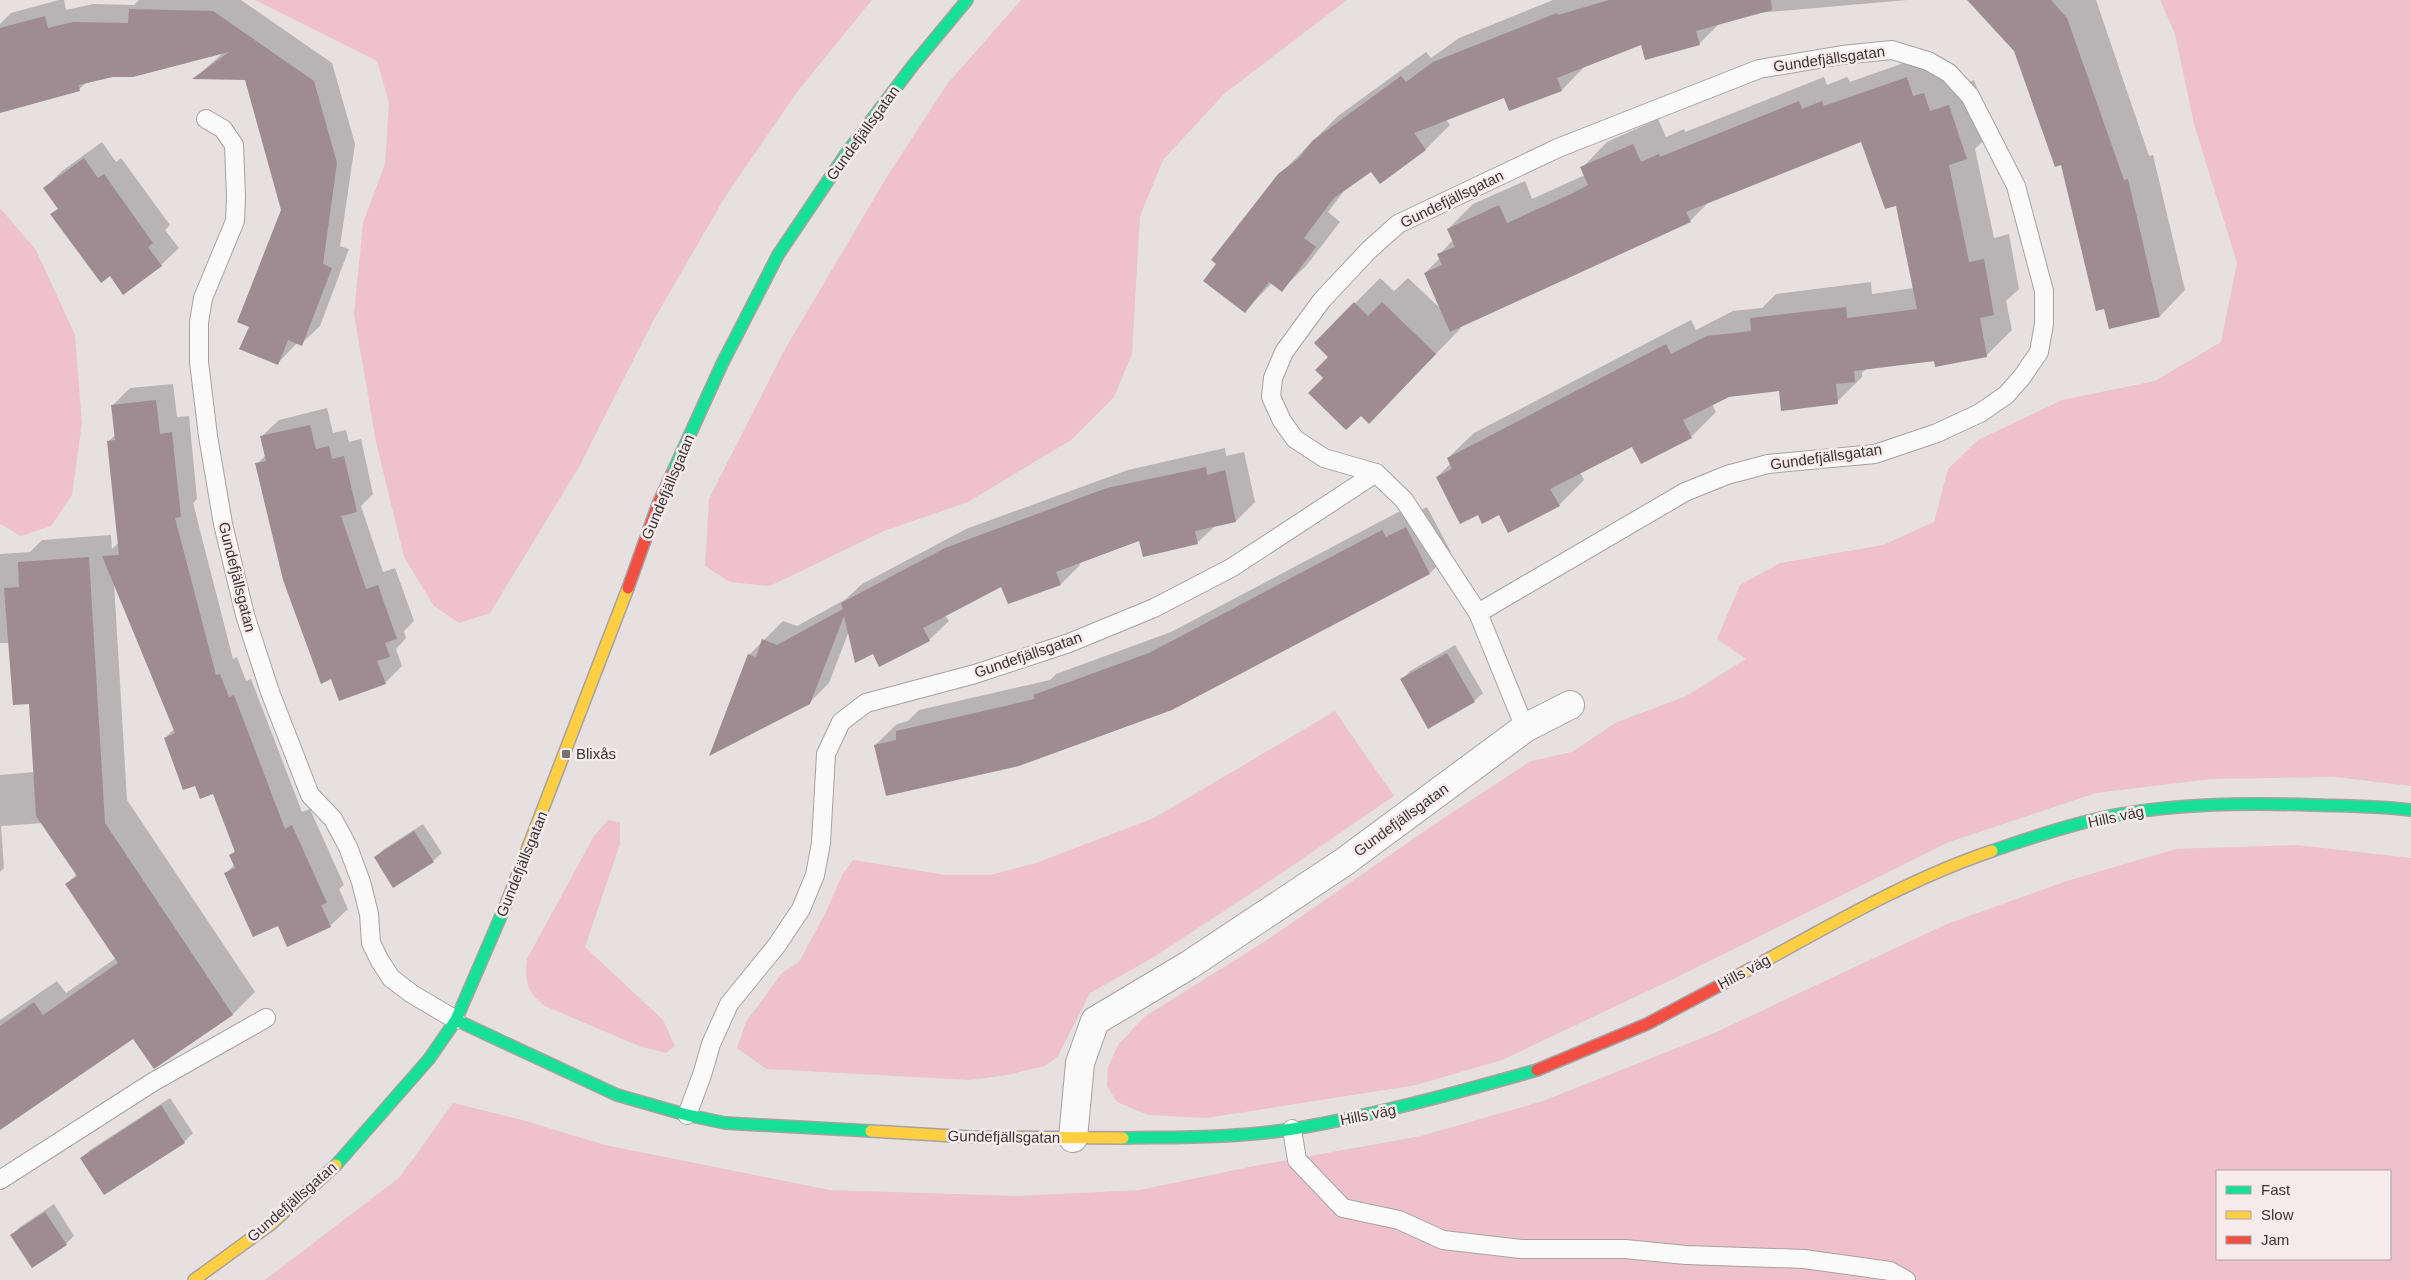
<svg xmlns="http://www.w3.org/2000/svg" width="2411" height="1280" viewBox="0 0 2411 1280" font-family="Arial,sans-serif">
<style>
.green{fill:#eec1cd;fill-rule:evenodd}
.shadow{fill:#0003}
.building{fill:#9e8c92}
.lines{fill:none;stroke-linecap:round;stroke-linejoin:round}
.lane-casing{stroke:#a6a1a2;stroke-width:20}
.street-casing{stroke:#a6a1a2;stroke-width:30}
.fast-casing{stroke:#a6a1a2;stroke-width:14}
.slow-casing{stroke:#a6a1a2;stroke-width:14}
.jam-casing{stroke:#a6a1a2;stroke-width:14}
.lane{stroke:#fbfafa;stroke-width:18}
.street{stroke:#fbfafa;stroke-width:28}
.fast{stroke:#16e098;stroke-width:11}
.slow{stroke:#ffcf43;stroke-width:11}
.jam{stroke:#f24e42;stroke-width:11}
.poi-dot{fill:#767172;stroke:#f6eaed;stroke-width:2}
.labels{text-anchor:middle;stroke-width:5;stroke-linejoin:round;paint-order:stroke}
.street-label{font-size:15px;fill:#3a3536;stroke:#f6eaed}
.poi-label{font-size:15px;fill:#3a3536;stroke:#f6eaed;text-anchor:start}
</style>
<rect width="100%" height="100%" fill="#e6e0e1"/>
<g class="green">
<polygon points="255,0 872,0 797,92 725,197 652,323 579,467 490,613 459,623 434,606 404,557 376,442 354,314 363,223 385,164 389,103 377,61"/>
<polygon points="1021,0 1347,0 1225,93 1163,160 1140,216 1132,354 1114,397 1071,440 968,502 884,531 770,586 730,582 705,566 709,499 785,349 888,175 948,83"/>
<polygon points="2160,0 2411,0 2411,786 2335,777 2211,779 2096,793 1949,842 1671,980 1502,1060 1416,1085 1206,1118 1148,1115 1117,1102 1107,1086 1108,1067 1118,1045 1144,1017 1267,940 1445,817 1531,761 1572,752 1615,723 1686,696 1746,659 1717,639 1740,585 1780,563 1883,545 1934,522 1948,469 1978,440 2062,400 2155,381 2221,342 2237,263 2194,124 2175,34"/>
<polygon points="0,208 36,250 75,335 82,423 72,495 51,526 21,536 0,524"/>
<polygon points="1335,711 1394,796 1286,870 1154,957 1090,993 1058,1056 1045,1066 1007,1075 970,1080 766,1069 737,1048 746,1022 782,973 799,962 826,912 842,875 853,860 946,875 990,875 1036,863 1154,818"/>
<path d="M608 820 620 822V844L585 947 663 1020 675 1046 666 1053 639 1046 545 1006C526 991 525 983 527 959L594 836Z"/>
<path d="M2297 845 2411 858V1280H265L400 1177 453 1103 526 1121 605 1145 829 1190 1017 1196 1140 1190 1249 1167 1421 1136 1543 1101 1712 1034 1947 924 2067 881 2176 849ZM2217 1171H2390V1259H2217Z"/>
</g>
<g class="shadow">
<polygon points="59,0 64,0 66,10 93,4 134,5 139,0 241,0 332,63 355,144 340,246 349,249 320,326 301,344 297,343 278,363 250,326 283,210 246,79 195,78 224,52 86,83 77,91 0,111 0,24 11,13"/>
<polygon points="1553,0 1907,0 1758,13 1720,23 1699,44 1642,43 1586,65 1562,90 1510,110 1505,96 1446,119 1450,125 1425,150 1371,170 1347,187 1328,212 1340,222 1306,266 1281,290 1272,283 1245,311 1279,175 1338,116 1426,52 1431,58 1459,38"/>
<polygon points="1969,0 2096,0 2149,156 2153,155 2185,290 2160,316 2062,163 2015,50"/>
<polygon points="1932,53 1938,72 1956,87 1974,80 1992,132 1975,149 1994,238 2009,234 2019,289 2006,301 2012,330 1986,356 1867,368 1862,373 1862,377 1837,402 1780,389 1728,396 1712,404 1716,412 1691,437 1632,445 1580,472 1584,480 1559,505 1500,513 1478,513 1437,477 1451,463 1448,458 1474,433 1691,320 1696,330 1733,311 1762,308 1776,294 1871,282 1872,294 1914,288 1897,204 1862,141 1709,202 1690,221 1459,326 1461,328 1394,397 1325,378 1330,357 1316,343 1380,278 1394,291 1408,278 1442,310 1425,273 1440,258 1439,255 1453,240 1448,229 1473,204 1525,181 1532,199 1585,175 1582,168 1607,142 1658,119 1666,137 1684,129 1685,132 1824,77 1827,85 1847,77 1850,82"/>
<polygon points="102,142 116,162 121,158 170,225 165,230 179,248 161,265 110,274 52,215 59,208 45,188 62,171"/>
<polygon points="173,384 177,417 189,416 197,499 193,503 233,659 237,657 246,681 251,679 302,812 310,809 344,885 339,889 348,909 330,926 279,924 226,873 235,864 231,855 236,850 214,793 195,784 165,738 174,729 114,583 127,800 255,992 233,1014 154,1068 133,1037 0,1123 0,1020 57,981 66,993 116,958 67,884 77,874 43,823 1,826 4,868 0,872 0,775 35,772 30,702 10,643 0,643 0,554 30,552 42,540 111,535 112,549 119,542 108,442 116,434 113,405 130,388"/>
<polygon points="327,408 333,433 346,430 349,442 361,439 373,494 361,506 383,572 395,568 414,621 404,631 406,638 396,649 402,666 385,683 257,464 266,455 261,437 279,420"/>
<polygon points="1225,448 1226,456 1244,452 1255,502 1236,521 1215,526 1197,543 1140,540 1079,562 1080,565 1061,584 1002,585 945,615 949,621 929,640 849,631 829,683 809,703 749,655 783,621 797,626 846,599 862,584 966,529 1128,470"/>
<polygon points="1427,507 1451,552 1430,573 1172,709 875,745 897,724 908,721 919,710 1050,680 1056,674 1171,632 1404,509 1408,517"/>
<polygon points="1455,645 1483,693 1474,701 1402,680 1410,671"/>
<polygon points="423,824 442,853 433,861 375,858 384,849"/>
<polygon points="170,1098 193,1133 184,1142 104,1193 82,1158 90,1150"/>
<polygon points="54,1204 74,1236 66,1244 12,1235 20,1227"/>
</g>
<g class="building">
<polygon points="1609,0 1771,0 1772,10 1696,31 1700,45 1645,60 1641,45 1557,78 1562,91 1509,111 1504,98 1414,133 1426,150 1380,184 1371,172 1334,198 1304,238 1316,247 1282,292 1269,282 1245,313 1203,281 1216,264 1211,260 1278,174 1299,158 1312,141 1401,76 1406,82 1433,62 1557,13 1558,15"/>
<polygon points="1967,0 2051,0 2067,18 2124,180 2128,179 2160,317 2109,329 2104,309 2096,311 2061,165 2055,167 2014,51"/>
<polygon points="129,9 213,11 314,81 337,163 323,264 332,268 302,346 288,340 278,365 239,349 249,327 237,322 281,210 245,80 192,79 229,52 133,77 112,77 79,85 80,91 0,113 0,28 45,16 48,28 73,22 128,23"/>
<polygon points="1907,77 1913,96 1924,93 1930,111 1949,105 1967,159 1949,165 1969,262 1984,259 1994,315 1980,318 1987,357 1935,367 1934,361 1854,371 1855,382 1836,384 1838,404 1781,411 1779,391 1729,397 1683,420 1692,438 1641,464 1632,447 1550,489 1560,506 1508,533 1499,515 1482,524 1478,515 1460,524 1436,477 1452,469 1447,458 1666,344 1671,354 1707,336 1751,331 1750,318 1846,307 1847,318 1917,309 1896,206 1885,209 1861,142 1686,212 1691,222 1450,332 1424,273 1442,265 1437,254 1455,247 1447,229 1499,205 1507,223 1571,194 1588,185 1580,167 1633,144 1641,162 1659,154 1660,157 1799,101 1802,109 1822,101 1824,106"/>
<polygon points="84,158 98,178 104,174 153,243 148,247 162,266 123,295 110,276 101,283 50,214 58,209 43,188"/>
<polygon points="1354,302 1368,316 1382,302 1436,354 1369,424 1361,416 1346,430 1308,393 1323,378 1315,370 1328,357 1314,343"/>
<polygon points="156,400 160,434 172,432 181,517 175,518 216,675 220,674 229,697 234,695 285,829 292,825 327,903 321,905 331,927 287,947 278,926 253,937 224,873 235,868 229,855 235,852 213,794 200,799 195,786 183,790 164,738 175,733 102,556 119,555 107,441 115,440 111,405"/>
<polygon points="310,425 316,449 329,446 332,459 344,456 357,512 341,516 366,589 378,585 397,639 385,643 390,657 377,661 386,684 339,701 331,679 321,684 283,580 255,463 266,461 260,436"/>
<polygon points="1206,467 1207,475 1225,470 1236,522 1195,531 1198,544 1143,557 1139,541 1056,572 1061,585 1008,604 1001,587 923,628 930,641 879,667 873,654 855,663 844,616 810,704 709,756 748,654 756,657 762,639 777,645 843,609 841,603 945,548 1107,488"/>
<polygon points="1406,527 1430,574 1172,710 1019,766 886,796 874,745 896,740 896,731 1035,699 1033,695 1149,653 1382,530 1386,537"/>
<polygon points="89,557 105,823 233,1015 154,1069 133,1039 0,1130 0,1026 34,1002 43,1015 118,963 65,884 77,876 36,816 29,704 13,705 4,588 19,587 18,562"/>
<polygon points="1447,653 1475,702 1428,729 1400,679"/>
<polygon points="414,831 434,862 393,888 374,857"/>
<polygon points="161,1105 185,1143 104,1195 80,1158"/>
<polygon points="45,1212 67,1245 32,1268 10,1235"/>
</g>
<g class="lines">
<defs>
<g id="lane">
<polyline points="206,119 223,129 234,145 236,197 235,221 203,298 199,322 199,362 208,436 223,524 245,615 270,692 310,795 333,819 348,847 361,882 369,914 371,943 380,961 391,978 412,994 456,1020"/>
<polyline points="1478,613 1685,492 1727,475 1768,464 1875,454 1937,433 1980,413 2006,395 2022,377 2039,352 2044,324 2044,291 2016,186 1970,96 1949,73 1928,61 1892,50 1842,55 1759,69 1558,148 1398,224 1369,250 1322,300 1284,352 1273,378 1271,397 1282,421 1295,439 1324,458 1376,473 1404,500 1478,613 1525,728"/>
<polyline points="687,1115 702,1075 711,1044 729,1004 777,945 801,909 815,875 821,843 826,754 841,722 866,703 975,674 1069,643 1154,608 1231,568 1376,473"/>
<polyline points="1292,1129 1297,1160 1343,1208 1399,1220 1443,1240 1521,1249 1625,1249 1686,1255 1804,1259 1890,1271 1906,1280"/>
<polyline points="0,1180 153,1082 266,1018"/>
</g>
<polyline id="street" points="1073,1138 1080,1063 1095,1021 1189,965 1344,862 1525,728 1570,705"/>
<g id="fast">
<polyline points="672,474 722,364 778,255 848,151 914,64 967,0"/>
<path d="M1992 851C2032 837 2074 823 2116 815 2181 803 2247 803 2313 805 2345 806 2378 806 2411 810"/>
<polyline points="456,1020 617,1095 687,1115 725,1123 871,1131"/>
<path d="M1123 1138C1179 1137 1237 1138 1293 1129 1376 1115 1456 1093 1537 1070"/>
<polyline points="336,1165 429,1059 456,1020 507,902"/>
</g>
<g id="slow">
<polyline points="507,902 628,588"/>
<path d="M1728 981C1814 935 1900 882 1992 851"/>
<polyline points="871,1131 971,1137 1123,1138"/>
<polyline points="194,1280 271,1224 336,1165"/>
</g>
<g id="jam">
<polyline points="628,588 658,504 672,474"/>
<polyline points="1537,1070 1647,1024 1728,981"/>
</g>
</defs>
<use href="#lane" class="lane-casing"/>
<use href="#street" class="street-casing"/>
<use href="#fast" class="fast-casing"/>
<use href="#slow" class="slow-casing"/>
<use href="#jam" class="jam-casing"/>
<use href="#lane" class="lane"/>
<use href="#street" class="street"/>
<use href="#fast" class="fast"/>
<use href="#slow" class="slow"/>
<use href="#jam" class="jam"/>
</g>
<rect class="poi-dot" x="561" y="749" width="10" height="10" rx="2.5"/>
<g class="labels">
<g class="street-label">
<text transform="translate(1829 59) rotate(-8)" y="5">Gundefjällsgatan</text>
<text transform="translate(863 133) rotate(-54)" y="5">Gundefjällsgatan</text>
<text transform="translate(1452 199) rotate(-26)" y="5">Gundefjällsgatan</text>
<text transform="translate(1826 457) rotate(-8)" y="5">Gundefjällsgatan</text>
<text transform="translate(668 487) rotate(-67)" y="5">Gundefjällsgatan</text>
<text transform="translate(237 577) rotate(76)" y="5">Gundefjällsgatan</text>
<text transform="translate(1028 655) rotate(-19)" y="5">Gundefjällsgatan</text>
<text transform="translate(2116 817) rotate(-12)" y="5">Hills väg</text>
<text transform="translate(1401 820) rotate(-36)" y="5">Gundefjällsgatan</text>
<text transform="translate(522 864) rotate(-68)" y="5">Gundefjällsgatan</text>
<text transform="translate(1744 972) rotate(-28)" y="5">Hills väg</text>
<text transform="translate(1368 1115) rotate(-11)" y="5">Hills väg</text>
<text transform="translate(1004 1137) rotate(1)" y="5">Gundefjällsgatan</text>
<text transform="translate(292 1202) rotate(-41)" y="5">Gundefjällsgatan</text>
</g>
<g class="poi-label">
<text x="576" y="759">Blixås</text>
</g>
</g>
<rect x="2216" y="1170" width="175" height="90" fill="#f6eaed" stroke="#aba2a4"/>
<rect x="2226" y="1186" width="25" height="8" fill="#16e098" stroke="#aba2a4"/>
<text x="2261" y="1195" font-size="15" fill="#3a3536">Fast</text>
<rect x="2226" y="1211" width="25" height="8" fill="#ffcf43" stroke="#aba2a4"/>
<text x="2261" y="1220" font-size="15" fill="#3a3536">Slow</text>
<rect x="2226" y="1236" width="25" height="8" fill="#f24e42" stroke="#aba2a4"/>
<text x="2261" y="1245" font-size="15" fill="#3a3536">Jam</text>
</svg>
